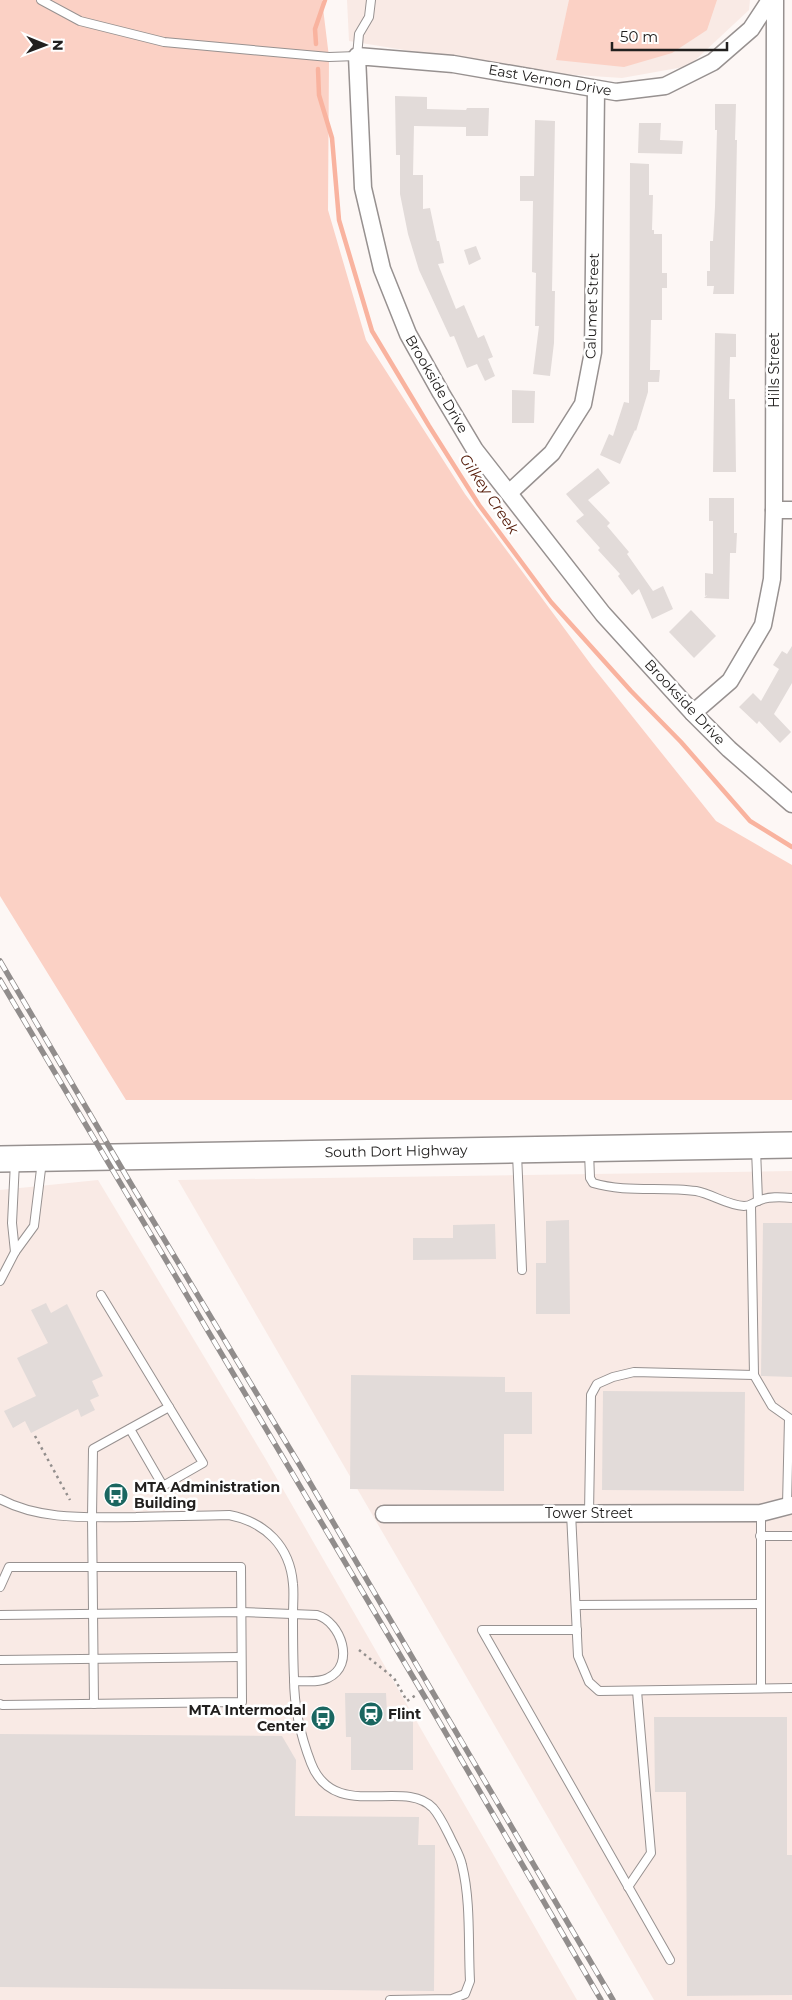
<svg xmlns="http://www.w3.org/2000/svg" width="792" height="2000" viewBox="0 0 792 2000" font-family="Montserrat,sans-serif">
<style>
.built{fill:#f9eae5}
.green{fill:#fbd1c5}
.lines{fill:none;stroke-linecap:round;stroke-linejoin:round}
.stream{stroke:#f9b39f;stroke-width:4.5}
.building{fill:#e2dbd9}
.service-casing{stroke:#979190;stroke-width:10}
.minor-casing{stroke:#979190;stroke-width:19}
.primary-casing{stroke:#979190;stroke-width:28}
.path{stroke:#928e8c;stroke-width:2.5;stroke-dasharray:2.5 4;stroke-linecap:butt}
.service{stroke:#fff;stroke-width:8}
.minor{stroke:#fff;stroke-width:16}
.primary{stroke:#fff;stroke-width:25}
.rail-casing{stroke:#918d8c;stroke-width:5.5}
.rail{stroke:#fff;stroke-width:4;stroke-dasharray:11;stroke-linecap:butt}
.labels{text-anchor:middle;stroke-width:5;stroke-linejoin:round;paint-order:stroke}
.street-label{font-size:14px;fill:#22201f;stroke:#fff}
.poi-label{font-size:14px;font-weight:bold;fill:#22201f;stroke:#fff;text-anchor:start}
.water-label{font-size:15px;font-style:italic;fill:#531805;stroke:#fff}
</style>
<rect width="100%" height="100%" fill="#fdf7f5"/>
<g class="built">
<polygon points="347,0 750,0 749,10 689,66 622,78 545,73 349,41"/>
<polygon points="792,1171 792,2000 654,2000 178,1180"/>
<polygon points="98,1180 265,1458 577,2000 0,2000 0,1190"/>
</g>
<g class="green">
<polygon points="0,0 322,0 329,57 328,210 366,340 465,494 592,666 716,821 792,865 792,1100 126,1100 0,896"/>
<polygon points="569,0 717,0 707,30 672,53 624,67 556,60"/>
</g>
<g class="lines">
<g class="stream">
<polyline points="316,44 315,29 325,0"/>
<polyline points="318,69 319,95 332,138 339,220 372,331 429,426 479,505 551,602 631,691 681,742 750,821 792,847"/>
</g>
</g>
<g class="building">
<polygon points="395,96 427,97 427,109 466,110 467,108 489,108 488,136 466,136 466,127 414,126 413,175 423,175 423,209 430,208 437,241 439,241 444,263 438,264 456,309 464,305 478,338 484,335 493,357 488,359 495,376 485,381 477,364 467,368 454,336 450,337 419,270 408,234 400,194 400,155 396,155"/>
<polygon points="715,104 736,104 735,140 737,140 734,294 713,294 714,286 707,286 707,271 710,271 710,241 713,241 715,207 717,130 715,130"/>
<polygon points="535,120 555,121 552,291 555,291 554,343 550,376 533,374 539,326 535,326 536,273 532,272 533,201 520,201 520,176 534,176"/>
<polygon points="639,123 661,123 660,140 683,141 682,154 638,153"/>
<polygon points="630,163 649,164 649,195 653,195 652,230 654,230 654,234 662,234 662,273 667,273 667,288 662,288 662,320 651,320 650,370 660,370 659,382 648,382 648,392 636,431 635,430 620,464 600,455 609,434 613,436 624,402 629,403"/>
<polygon points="476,246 481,259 469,265 464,250"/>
<polygon points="715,333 736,334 736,357 730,357 729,399 735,399 736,472 713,472"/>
<polygon points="512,390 535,391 534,423 512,423"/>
<polygon points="598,468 610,483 588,500 610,523 607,526 629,552 627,554 653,591 663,586 673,609 652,619 639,589 632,595 618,576 620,574 598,550 600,548 576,521 584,515 566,494"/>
<polygon points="709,498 734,498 734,533 737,533 736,553 730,553 729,599 704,598 707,595 705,596 705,573 713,574 713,521 709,521"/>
<polygon points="691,610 716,636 694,658 669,632"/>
<polygon points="792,646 792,683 774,714 791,732 780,743 759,721 757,724 739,707 753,693 761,701 779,669 773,665 782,651 787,654"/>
<polygon points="569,1220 570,1314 536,1314 536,1263 546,1263 546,1221"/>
<polygon points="763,1223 792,1223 792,1377 761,1376"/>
<polygon points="495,1224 496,1259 413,1260 413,1238 453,1238 453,1225"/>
<polygon points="46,1303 51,1313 67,1304 103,1376 92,1381 99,1396 90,1400 95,1410 81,1417 78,1409 31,1433 25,1421 13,1428 4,1411 36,1396 17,1358 48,1343 31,1310"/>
<polygon points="351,1375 505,1377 505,1392 532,1392 532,1434 504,1434 504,1491 350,1489"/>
<polygon points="603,1391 745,1392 744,1491 602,1490"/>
<polygon points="345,1693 386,1693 387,1713 413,1713 413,1770 351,1770 351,1737 346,1737"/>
<polygon points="654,1717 787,1717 787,1855 792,1855 792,1995 687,1996 686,1792 655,1792"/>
<polygon points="0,1734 282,1736 296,1760 295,1816 419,1817 418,1845 435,1845 434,1991 0,1987"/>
</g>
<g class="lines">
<defs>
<g id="service">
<polyline points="41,0 80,21 164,42 329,57 357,56 359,34 369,17 371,0"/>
<polyline points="756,1149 758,1201"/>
<path d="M589 1152 590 1178 593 1183C626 1193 662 1186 696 1191 712 1194 727 1205 744 1206 751 1206 752 1203 758 1201 768 1196 781 1197 792 1198"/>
<polyline points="517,1154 522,1270"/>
<polyline points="15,1162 12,1223 15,1252"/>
<polyline points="751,1206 754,1375"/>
<polyline points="0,1281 15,1252 34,1226 42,1161"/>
<polyline points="101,1295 203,1463 163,1486 130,1429"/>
<path d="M0 1499C41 1521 91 1517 136 1517 167 1516 198 1516 229 1515 265 1522 290 1546 293 1584 294 1593 293 1604 293 1614 293 1635 293 1657 294 1678 294 1706 301 1737 311 1763 334 1823 404 1777 433 1808 440 1816 445 1827 450 1837 454 1846 460 1855 462 1865 471 1902 468 1943 470 1981L465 1994 452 1999 390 2000"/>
<polyline points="571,1513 578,1656 589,1682 599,1691 792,1688"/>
<polyline points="589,1513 591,1395 597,1384 613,1377 634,1372 754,1375 772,1406 789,1418 787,1505"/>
<polyline points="761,1513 761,1687"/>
<polyline points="760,1536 792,1536"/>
<polyline points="0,1587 9,1567 241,1567 242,1702 2,1705 0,1704"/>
<polyline points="576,1605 760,1604"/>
<path d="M0 1615 241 1612 317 1615C341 1622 356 1665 328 1678 318 1683 304 1681 294 1681"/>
<polyline points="577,1630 482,1630 670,1960"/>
<polyline points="0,1660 241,1657"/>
<polyline points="94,1704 92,1517 93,1449 169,1407"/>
<polyline points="628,1887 651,1853 637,1691"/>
</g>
<g id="minor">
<polyline points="770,0 751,29 713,62 665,86 616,92 453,64 357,56 363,188 382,269 408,334 441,393 475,450 603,614 693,713 729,749 792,804"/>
<polyline points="509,493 552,453 583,404 593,352 596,90"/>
<polyline points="774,510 792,510"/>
<polyline points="693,713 730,681 763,625 772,579 774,510 775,0"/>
<polyline points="384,1514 761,1513 792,1505"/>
</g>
<polyline id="primary" points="0,1159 792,1145"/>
</defs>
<use href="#service" class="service-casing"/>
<use href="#minor" class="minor-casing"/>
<use href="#primary" class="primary-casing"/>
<g class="path">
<polyline points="35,1436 70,1500"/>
<polyline points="359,1650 394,1678 407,1701 416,1695"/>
</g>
<use href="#service" class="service"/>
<use href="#minor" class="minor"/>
<use href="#primary" class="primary"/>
<defs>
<g id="rail">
<polyline points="0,961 131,1184 299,1464 613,2000"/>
<polyline points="0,980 426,1699 601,2000"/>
</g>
</defs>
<use href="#rail" class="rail-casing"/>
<use href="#rail" class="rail"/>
</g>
<defs>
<symbol id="bus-disc" viewBox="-11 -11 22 22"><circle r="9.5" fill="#1a6660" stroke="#fff"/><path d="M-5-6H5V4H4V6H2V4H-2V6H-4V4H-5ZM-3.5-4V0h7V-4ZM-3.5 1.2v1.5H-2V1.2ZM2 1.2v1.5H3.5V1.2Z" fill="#fff"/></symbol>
<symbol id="station-disc" viewBox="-11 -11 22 22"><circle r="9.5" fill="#1a6660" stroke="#fff"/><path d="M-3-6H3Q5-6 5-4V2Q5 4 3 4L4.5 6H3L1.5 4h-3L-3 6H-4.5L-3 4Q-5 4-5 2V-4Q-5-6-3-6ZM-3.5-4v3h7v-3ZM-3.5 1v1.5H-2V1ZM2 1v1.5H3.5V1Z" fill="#fff"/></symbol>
</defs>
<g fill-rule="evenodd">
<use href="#bus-disc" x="102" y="1481" width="28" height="28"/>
<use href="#station-disc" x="357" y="1700" width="28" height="28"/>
<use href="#bus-disc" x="309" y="1704" width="28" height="28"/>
</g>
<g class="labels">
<g class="street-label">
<text transform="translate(550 80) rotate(10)" y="5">East Vernon Drive</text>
<text transform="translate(592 306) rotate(-88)" y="5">Calumet Street</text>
<text transform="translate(774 370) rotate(-90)" y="5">Hills Street</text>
<text transform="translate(437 384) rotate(60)" y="5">Brookside Drive</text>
<text transform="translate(685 702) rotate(47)" y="5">Brookside Drive</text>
<text transform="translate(396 1151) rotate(-1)" y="5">South Dort Highway</text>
<text x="589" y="1518">Tower Street</text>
</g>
<g class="poi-label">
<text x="134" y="1492">MTA Administration<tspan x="134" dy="16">Building</tspan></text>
<text x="306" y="1715" text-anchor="end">MTA Intermodal<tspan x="306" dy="16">Center</tspan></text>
<text x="388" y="1719">Flint</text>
</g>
<g class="water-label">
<text transform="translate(489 494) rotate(56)" y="5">Gilkey Creek</text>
</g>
</g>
<g transform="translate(45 45) rotate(91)" stroke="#ffffff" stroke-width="4" paint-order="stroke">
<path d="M0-4L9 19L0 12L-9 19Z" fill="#22201f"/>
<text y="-8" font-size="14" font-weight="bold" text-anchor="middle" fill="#22201f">N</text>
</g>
<path d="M612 42v8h115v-8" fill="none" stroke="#22201f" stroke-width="2.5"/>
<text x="620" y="42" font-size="15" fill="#22201f" stroke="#ffffff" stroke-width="4" paint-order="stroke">50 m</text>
</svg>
